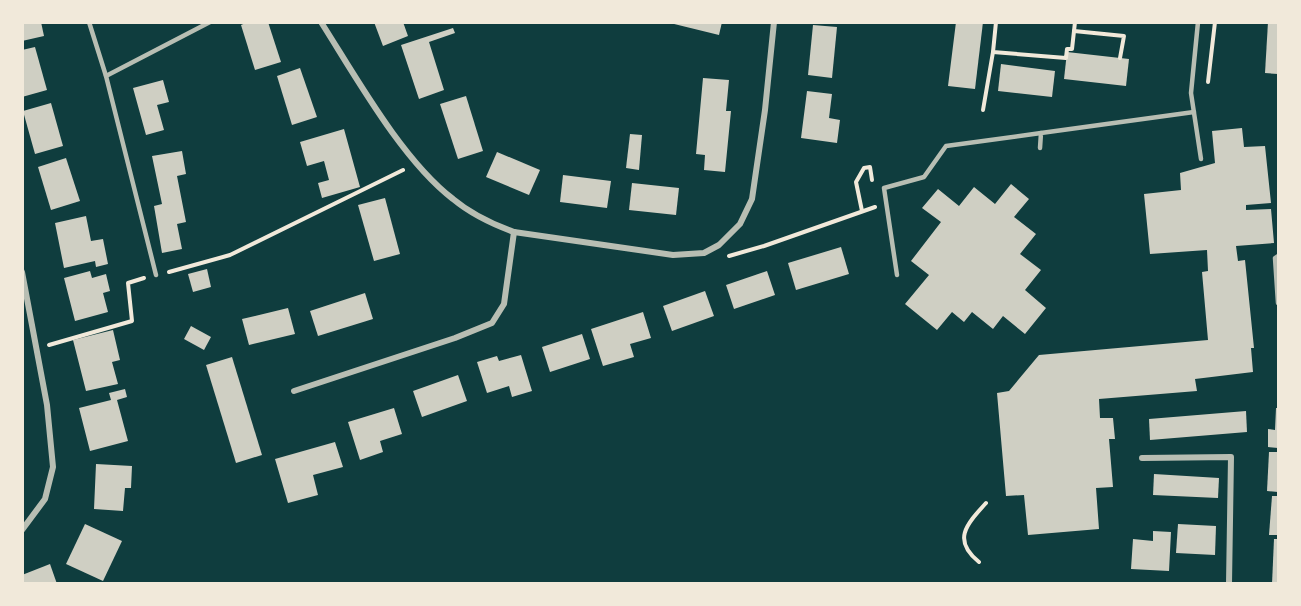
<svg xmlns="http://www.w3.org/2000/svg" width="1301" height="606" viewBox="0 0 1301 606" font-family="Arial,sans-serif">
<style>
.building{fill:#cfcfc3}
.lines{fill:none;stroke-linecap:round;stroke-linejoin:round}
.path{stroke:#f1e9da;stroke-width:4}
.service{stroke:#b8beb3;stroke-width:4.5}
.minor{stroke:#b8beb3;stroke-width:6}
</style>
<rect width="100%" height="100%" fill="#0f3d3e"/>
<g class="building">
<polygon points="22,22 41,22 44,36 22,41"/>
<polygon points="248,22 268,22 281,62 255,70 241,25"/>
<polygon points="374,22 403,22 408,36 383,46"/>
<polygon points="666,22 722,22 719,35"/>
<polygon points="956,22 983,22 975,89 948,86"/>
<polygon points="1268,22 1278,22 1278,74 1265,73"/>
<polygon points="813,25 837,27 832,78 808,75"/>
<polygon points="453,28 455,33 429,42 444,90 419,99 401,45"/>
<polygon points="35,47 47,90 22,97 22,50"/>
<polygon points="1067,52 1129,59 1126,86 1064,79"/>
<polygon points="1001,64 1055,71 1052,97 998,91"/>
<polygon points="300,68 317,117 292,125 277,76"/>
<polygon points="703,78 729,80 726,111 731,111 725,172 704,170 705,155 696,154"/>
<polygon points="163,80 169,102 157,105 164,130 146,135 133,88"/>
<polygon points="807,91 832,94 829,118 840,120 837,143 801,138"/>
<polygon points="466,96 483,151 458,159 440,104"/>
<polygon points="51,103 63,146 35,154 23,111"/>
<polygon points="1242,128 1244,147 1265,146 1271,203 1246,205 1246,210 1271,209 1274,243 1236,246 1238,261 1245,260 1254,348 1251,348 1253,372 1195,379 1197,391 1099,399 1100,418 1113,418 1115,439 1109,439 1113,487 1096,488 1099,529 1028,535 1024,495 1006,496 997,393 1009,391 1039,355 1208,340 1202,272 1208,271 1207,250 1150,254 1144,194 1181,190 1180,173 1215,163 1212,131"/>
<polygon points="344,129 360,187 322,198 318,183 329,180 324,161 307,166 300,142"/>
<polygon points="630,134 642,135 639,170 626,168"/>
<polygon points="182,151 186,174 177,176 186,222 177,224 182,249 162,253 154,206 162,204 152,156"/>
<polygon points="497,152 540,170 529,195 486,177"/>
<polygon points="66,158 80,201 51,210 38,167"/>
<polygon points="563,175 611,181 607,208 560,202"/>
<polygon points="632,183 679,188 676,215 629,210"/>
<polygon points="1011,184 1029,199 1014,217 1036,234 1020,254 1041,270 1025,290 1046,308 1025,334 1003,316 993,329 972,312 964,322 952,312 937,330 905,304 929,275 911,261 941,222 922,208 938,189 959,206 974,187 995,204"/>
<polygon points="385,198 400,254 374,261 358,205"/>
<polygon points="86,216 91,241 103,239 108,264 96,267 95,261 64,268 55,223"/>
<polygon points="841,247 849,274 796,290 788,263"/>
<polygon points="207,269 211,287 193,292 188,274"/>
<polygon points="90,271 92,278 106,274 110,291 103,293 108,312 75,321 64,278"/>
<polygon points="767,271 775,295 734,309 726,285"/>
<polygon points="705,291 714,316 672,331 663,306"/>
<polygon points="365,293 373,319 318,336 310,311"/>
<polygon points="288,308 295,334 249,345 242,319"/>
<polygon points="643,312 651,338 630,344 634,357 603,366 591,329"/>
<polygon points="191,326 211,337 204,350 184,339"/>
<polygon points="113,330 120,360 112,362 118,384 86,391 73,340"/>
<polygon points="582,334 590,359 550,372 542,347"/>
<polygon points="521,355 532,391 512,397 509,386 487,393 477,362 497,356 499,361"/>
<polygon points="232,357 262,455 236,463 206,365"/>
<polygon points="458,375 467,401 422,417 413,391"/>
<polygon points="125,389 127,397 117,400 128,441 90,451 79,408 111,400 109,393"/>
<polygon points="394,408 402,434 380,441 383,452 360,460 348,422"/>
<polygon points="1276,408 1278,408 1278,448 1268,447 1268,429 1275,430"/>
<polygon points="1246,411 1247,432 1150,440 1149,419"/>
<polygon points="335,442 343,467 313,475 318,495 288,503 275,459"/>
<polygon points="1269,452 1278,452 1278,492 1267,491"/>
<polygon points="96,464 132,466 131,488 125,488 123,511 94,509"/>
<polygon points="1154,474 1219,478 1218,498 1153,495"/>
<polygon points="1272,496 1278,496 1278,535 1269,535"/>
<polygon points="85,524 122,541 103,581 66,564"/>
<polygon points="1178,524 1216,526 1215,555 1176,553"/>
<polygon points="1153,531 1171,532 1169,571 1131,569 1133,539 1153,541"/>
<polygon points="1274,539 1278,539 1278,584 1272,584"/>
<polygon points="50,564 57,584 22,584 22,575"/>
</g>
<g class="lines">
<g class="path">
<polyline points="996,22 993,52 1066,58 1067,49 1072,49 1074,31"/>
<polyline points="1075,22 1074,31 1124,36 1120,58"/>
<polyline points="1208,82 1215,22"/>
<polyline points="983,110 993,52"/>
<polyline points="862,211 856,182 864,168 870,167 872,180"/>
<polyline points="729,256 764,246 875,207"/>
<polyline points="169,272 230,255 403,170"/>
<polyline points="49,345 132,321 128,283 144,278"/>
<path d="M979 562C952 540 966 525 986 503"/>
</g>
<g class="service">
<polyline points="89,22 106,76 156,275"/>
<polyline points="1198,22 1191,93 1201,159"/>
<polyline points="106,76 210,22"/>
<polyline points="1040,148 1041,133 1194,112"/>
<polyline points="1278,256 1275,258 1278,303"/>
<polyline points="897,275 884,188 924,177 946,146 1041,133"/>
</g>
<g class="minor">
<path d="M321 22C356 77 402 160 453 199 471 214 492 224 514 232L673 255 704 253 719 245 740 224 752 199 765 110 774 22"/>
<polyline points="22,272 47,405 53,467 45,499 22,530"/>
<polyline points="294,391 455,338 492,323 504,304 514,232"/>
<polyline points="1142,458 1231,457 1229,584"/>
</g>
</g>
<rect width="1301" height="606" fill="none" stroke="#f1e9da" stroke-width="48"/>
</svg>
